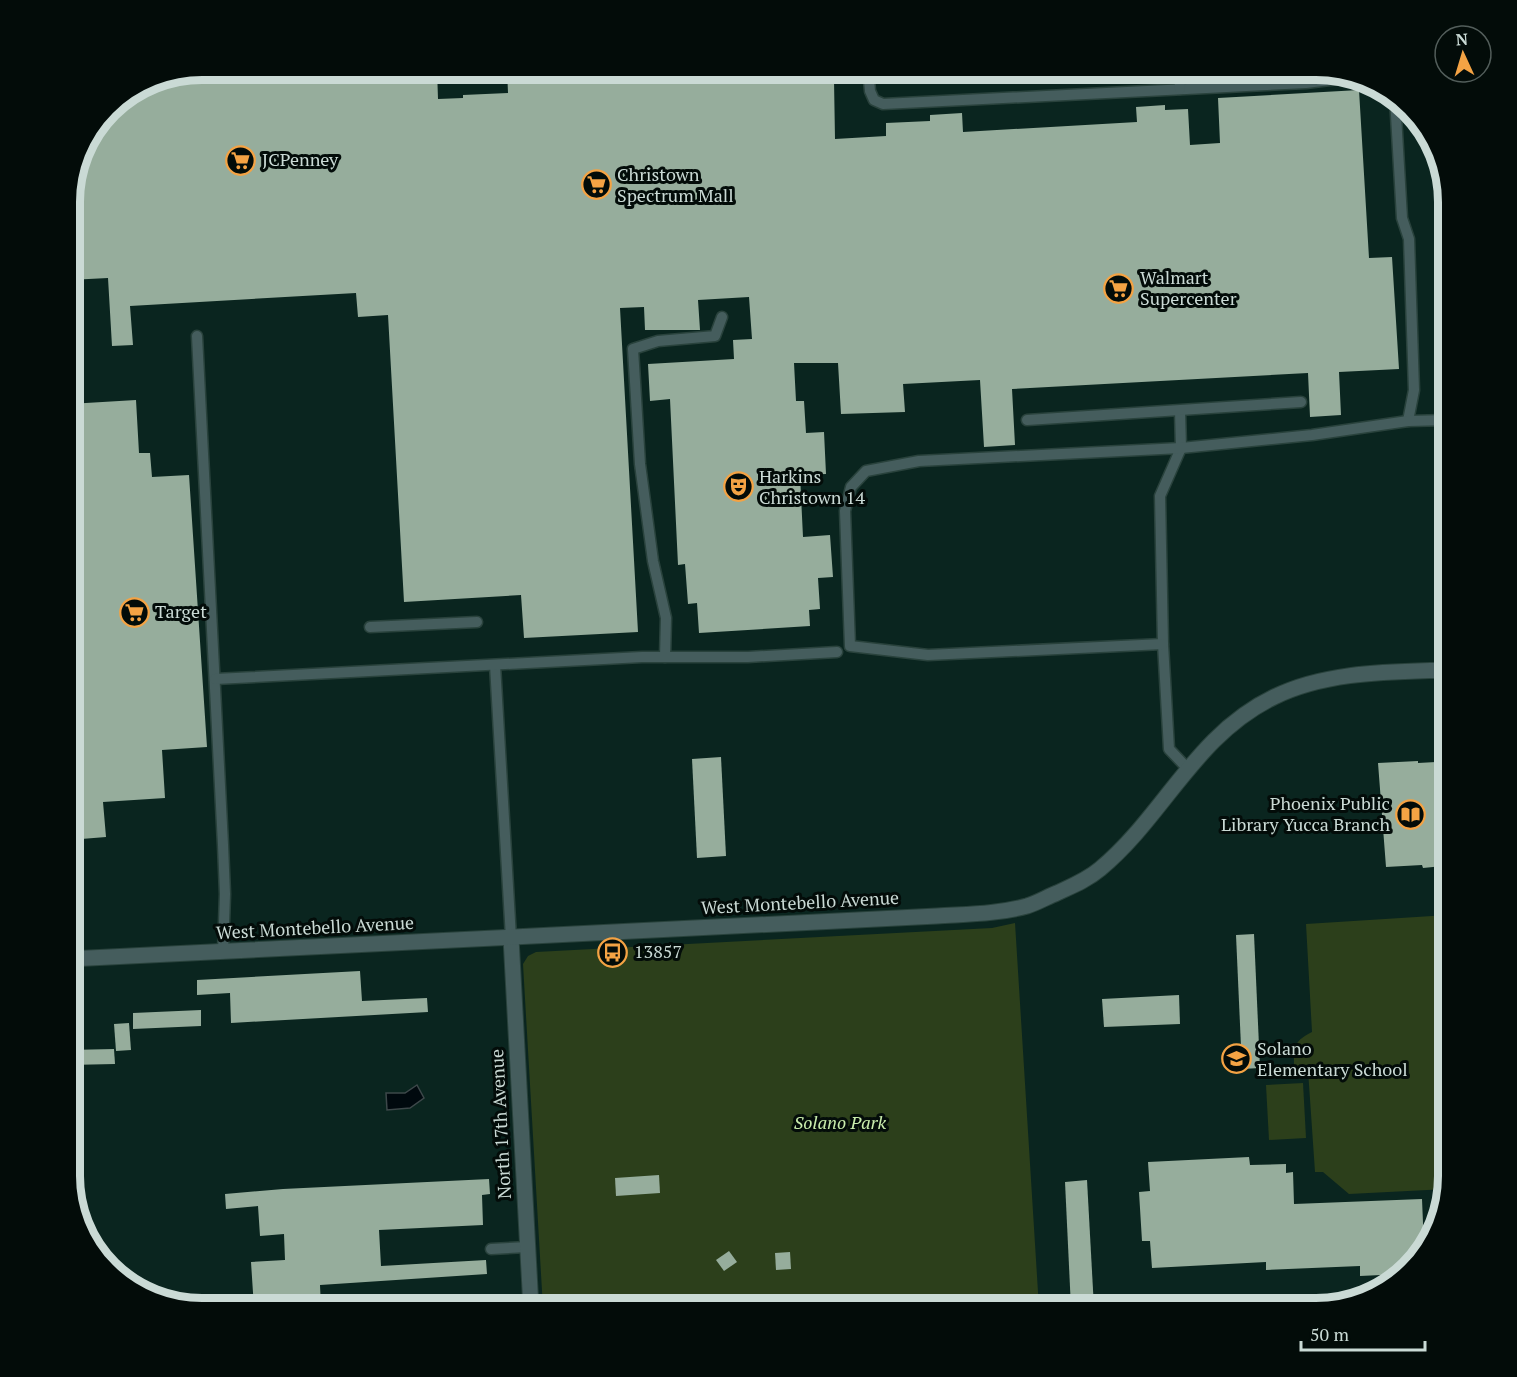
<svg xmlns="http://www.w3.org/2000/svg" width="1517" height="1377" viewBox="0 0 1517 1377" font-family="'PT Serif',serif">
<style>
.green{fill:#2c3f1b}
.water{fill:#00090e;stroke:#3d484a;stroke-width:1.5}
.building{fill:#96ad9c}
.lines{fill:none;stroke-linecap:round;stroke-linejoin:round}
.service-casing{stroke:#29423c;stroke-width:13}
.minor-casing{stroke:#29423c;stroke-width:17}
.tertiary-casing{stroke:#29423c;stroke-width:17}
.service{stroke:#455d5d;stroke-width:10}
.minor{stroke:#455d5d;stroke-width:15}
.tertiary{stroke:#455d5d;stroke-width:15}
.labels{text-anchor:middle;stroke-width:6;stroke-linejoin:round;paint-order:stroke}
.poi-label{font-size:18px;fill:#cadad5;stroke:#030c09;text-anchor:start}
.street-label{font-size:18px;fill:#cadad5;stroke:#030c09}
.park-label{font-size:18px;font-style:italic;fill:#caeead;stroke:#030c09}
.rim{fill:none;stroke:#cadad5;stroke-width:8}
</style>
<rect width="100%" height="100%" fill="#0a251f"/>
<g class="green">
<path d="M1448 915 1447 1189 1349 1194 1323 1172H1315L1308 1070 1294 1069C1294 1048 1292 1042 1312 1032L1306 924Z"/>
<polygon points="1015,923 1039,1308 543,1308 523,964 528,956 536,952 992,928"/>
<polygon points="1303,1083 1306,1138 1269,1140 1266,1085"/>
</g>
<polygon class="water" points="417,1085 424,1098 410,1108 387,1110 386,1093 405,1093"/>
<g class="building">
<polygon points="351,69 437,69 438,99 463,98 463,95 508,93 507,69 823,69 824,80 834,80 835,139 886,136 886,123 930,121 930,115 962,113 963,132 1137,122 1136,107 1165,105 1165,110 1188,109 1190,145 1220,143 1218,98 1359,90 1369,258 1392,257 1399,369 1339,372 1341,415 1310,417 1308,373 1012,389 1015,445 984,447 980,380 903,384 905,412 841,414 838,363 794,363 796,401 804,401 806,433 824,432 826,474 800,475 803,537 830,535 833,577 818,578 820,609 809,610 810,626 699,633 697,603 688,604 685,564 678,565 670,399 650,401 648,364 734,359 733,340 752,339 749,297 698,300 700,330 645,330 644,307 620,308 638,632 524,638 521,595 404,602 388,315 358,317 356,293 130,306 133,345 112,346 108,278 69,280 69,192 83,142 114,102 144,83 172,82 172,80 205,77 204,74 238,73 238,75 275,75 276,77 333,74 335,72"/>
<polygon points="136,400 139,453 150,453 152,477 189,475 207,747 162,750 165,798 103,802 106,837 69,840 69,404"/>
<polygon points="721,757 726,856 697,858 692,759"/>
<polygon points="1418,761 1418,763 1436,762 1443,866 1423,868 1422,865 1386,867 1378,763"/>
<polygon points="1254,934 1260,1068 1242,1069 1236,935"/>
<polygon points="360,971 362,1001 427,998 428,1012 231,1023 230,993 197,995 197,980"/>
<polygon points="1179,995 1180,1024 1104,1027 1102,999"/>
<polygon points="201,1010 201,1026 133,1029 133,1013"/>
<polygon points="129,1023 131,1050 116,1051 114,1024"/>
<polygon points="114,1049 115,1064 69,1065 69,1050"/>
<polygon points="1249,1157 1250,1165 1286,1164 1286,1173 1293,1172 1294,1204 1422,1199 1424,1247 1409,1269 1402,1274 1360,1276 1360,1266 1266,1270 1266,1262 1152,1268 1150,1241 1142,1241 1139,1192 1150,1191 1148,1162"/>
<polygon points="659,1175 660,1193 616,1196 615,1178"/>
<polygon points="489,1179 490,1194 482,1195 483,1225 379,1230 381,1266 486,1260 487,1274 320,1285 321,1308 254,1308 251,1262 285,1260 284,1234 260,1236 258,1206 226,1209 225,1194 283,1189"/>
<polygon points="1087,1180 1094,1308 1071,1308 1065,1182"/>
<polygon points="729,1251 737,1262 724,1271 716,1260"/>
<polygon points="790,1252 791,1269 776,1270 775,1253"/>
</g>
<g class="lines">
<defs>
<g id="service">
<polyline points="868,69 870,91 874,100 883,104 1306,83 1354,77"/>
<polyline points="1179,69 1180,89"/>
<polyline points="1395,98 1402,218 1409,239 1414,390 1408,421"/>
<polyline points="197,336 223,845 225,894 223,952"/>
<polyline points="1180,411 1181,448 1160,496 1163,644 1169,749 1188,769"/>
<polyline points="1027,420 1301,402"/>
<polyline points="370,627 477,622"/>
<polyline points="1163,644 928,655 850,646 845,511 851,487 866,471 919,461 1181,448 1312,435 1408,421 1448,420"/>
<polyline points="665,657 666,618 653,561 640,464 633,349 658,341 715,336 722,317"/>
<polyline points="495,665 511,938"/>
<polyline points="215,679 642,657 748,657 837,652"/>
<polyline points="491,1249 527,1247"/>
</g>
<polyline id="minor" points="511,938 531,1308"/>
<path id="tertiary" d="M69 959 937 916C967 914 998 914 1027 906 1037 903 1047 897 1057 893 1072 886 1087 880 1100 869 1164 816 1195 735 1274 697 1327 671 1390 672 1448 670"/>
</defs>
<use href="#service" class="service-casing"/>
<use href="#minor" class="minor-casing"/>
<use href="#tertiary" class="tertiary-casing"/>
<use href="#service" class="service"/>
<use href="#minor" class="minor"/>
<use href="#tertiary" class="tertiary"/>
</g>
<defs>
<symbol id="supermarket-ring" viewBox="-11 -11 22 22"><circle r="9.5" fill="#030c09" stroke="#f4a344" stroke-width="1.5"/><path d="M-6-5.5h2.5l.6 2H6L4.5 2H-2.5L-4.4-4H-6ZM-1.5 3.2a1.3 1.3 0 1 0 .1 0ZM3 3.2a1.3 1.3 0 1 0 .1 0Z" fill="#f4a344"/></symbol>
<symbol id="theatre-ring" viewBox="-11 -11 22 22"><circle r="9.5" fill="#030c09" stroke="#f4a344" stroke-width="1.5"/><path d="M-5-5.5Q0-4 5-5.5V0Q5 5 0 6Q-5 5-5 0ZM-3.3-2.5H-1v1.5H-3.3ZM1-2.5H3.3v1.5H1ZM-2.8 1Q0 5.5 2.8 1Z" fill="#f4a344"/></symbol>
<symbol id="library-ring" viewBox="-11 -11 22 22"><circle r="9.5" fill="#030c09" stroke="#f4a344" stroke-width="1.5"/><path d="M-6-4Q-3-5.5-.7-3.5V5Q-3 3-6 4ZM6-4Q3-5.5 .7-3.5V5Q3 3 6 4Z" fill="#f4a344"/></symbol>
<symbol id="bus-ring" viewBox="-11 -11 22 22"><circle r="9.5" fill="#030c09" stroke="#f4a344" stroke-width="1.5"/><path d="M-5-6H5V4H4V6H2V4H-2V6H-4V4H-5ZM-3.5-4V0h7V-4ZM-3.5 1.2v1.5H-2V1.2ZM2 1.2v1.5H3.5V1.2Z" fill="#f4a344"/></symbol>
<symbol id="school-ring" viewBox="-11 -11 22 22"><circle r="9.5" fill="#030c09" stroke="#f4a344" stroke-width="1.5"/><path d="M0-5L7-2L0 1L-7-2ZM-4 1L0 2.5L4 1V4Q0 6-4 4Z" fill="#f4a344"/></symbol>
</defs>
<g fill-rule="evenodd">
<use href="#supermarket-ring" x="224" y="144" width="33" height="33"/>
<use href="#supermarket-ring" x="580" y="168" width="33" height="33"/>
<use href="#supermarket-ring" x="1102" y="272" width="33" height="33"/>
<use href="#theatre-ring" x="722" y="470" width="33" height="33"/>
<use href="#supermarket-ring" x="118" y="596" width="33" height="33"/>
<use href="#library-ring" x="1394" y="798" width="33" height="33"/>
<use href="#bus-ring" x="596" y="936" width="33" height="33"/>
<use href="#school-ring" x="1220" y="1042" width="33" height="33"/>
</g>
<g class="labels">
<g class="poi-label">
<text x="262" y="166">JCPenney</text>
<text x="617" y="181">Christown<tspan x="617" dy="21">Spectrum Mall</tspan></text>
<text x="1140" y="284">Walmart<tspan x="1140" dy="21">Supercenter</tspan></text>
<text x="759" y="483">Harkins<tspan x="759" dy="21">Christown 14</tspan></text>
<text x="155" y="618">Target</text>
<text x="1390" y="810" text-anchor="end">Phoenix Public<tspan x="1390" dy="21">Library Yucca Branch</tspan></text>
<text x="634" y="958">13857</text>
<text x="1257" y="1055">Solano<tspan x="1257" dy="21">Elementary School</tspan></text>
</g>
<g class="street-label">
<text transform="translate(800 903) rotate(-3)" y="6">West Montebello Avenue</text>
<text transform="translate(315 928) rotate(-3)" y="6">West Montebello Avenue</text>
<text transform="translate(501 1124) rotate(-93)" y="6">North 17th Avenue</text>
</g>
<g class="park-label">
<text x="840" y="1129">Solano Park</text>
</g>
</g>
<path d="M0 0H1517V1377H0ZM202 80H1316A122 122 0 0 1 1438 202V1176A122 122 0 0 1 1316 1298H202A122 122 0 0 1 80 1176V202A122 122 0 0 1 202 80Z" fill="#030c09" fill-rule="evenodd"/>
<path class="rim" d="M202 80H1316A122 122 0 0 1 1438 202V1176A122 122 0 0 1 1316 1298H202A122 122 0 0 1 80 1176V202A122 122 0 0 1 202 80Z"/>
<g transform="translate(1463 54) rotate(356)"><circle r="28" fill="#030c09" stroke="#535e5b" stroke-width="1.5"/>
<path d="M0-4.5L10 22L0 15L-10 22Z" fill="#f4a344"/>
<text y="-9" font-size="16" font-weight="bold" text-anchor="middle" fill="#cadad5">N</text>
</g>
<path d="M1301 1341v9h124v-9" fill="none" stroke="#cadad5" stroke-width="3"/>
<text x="1310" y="1341" font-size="18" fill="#cadad5" stroke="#030c09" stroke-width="4.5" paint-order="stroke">50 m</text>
</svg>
